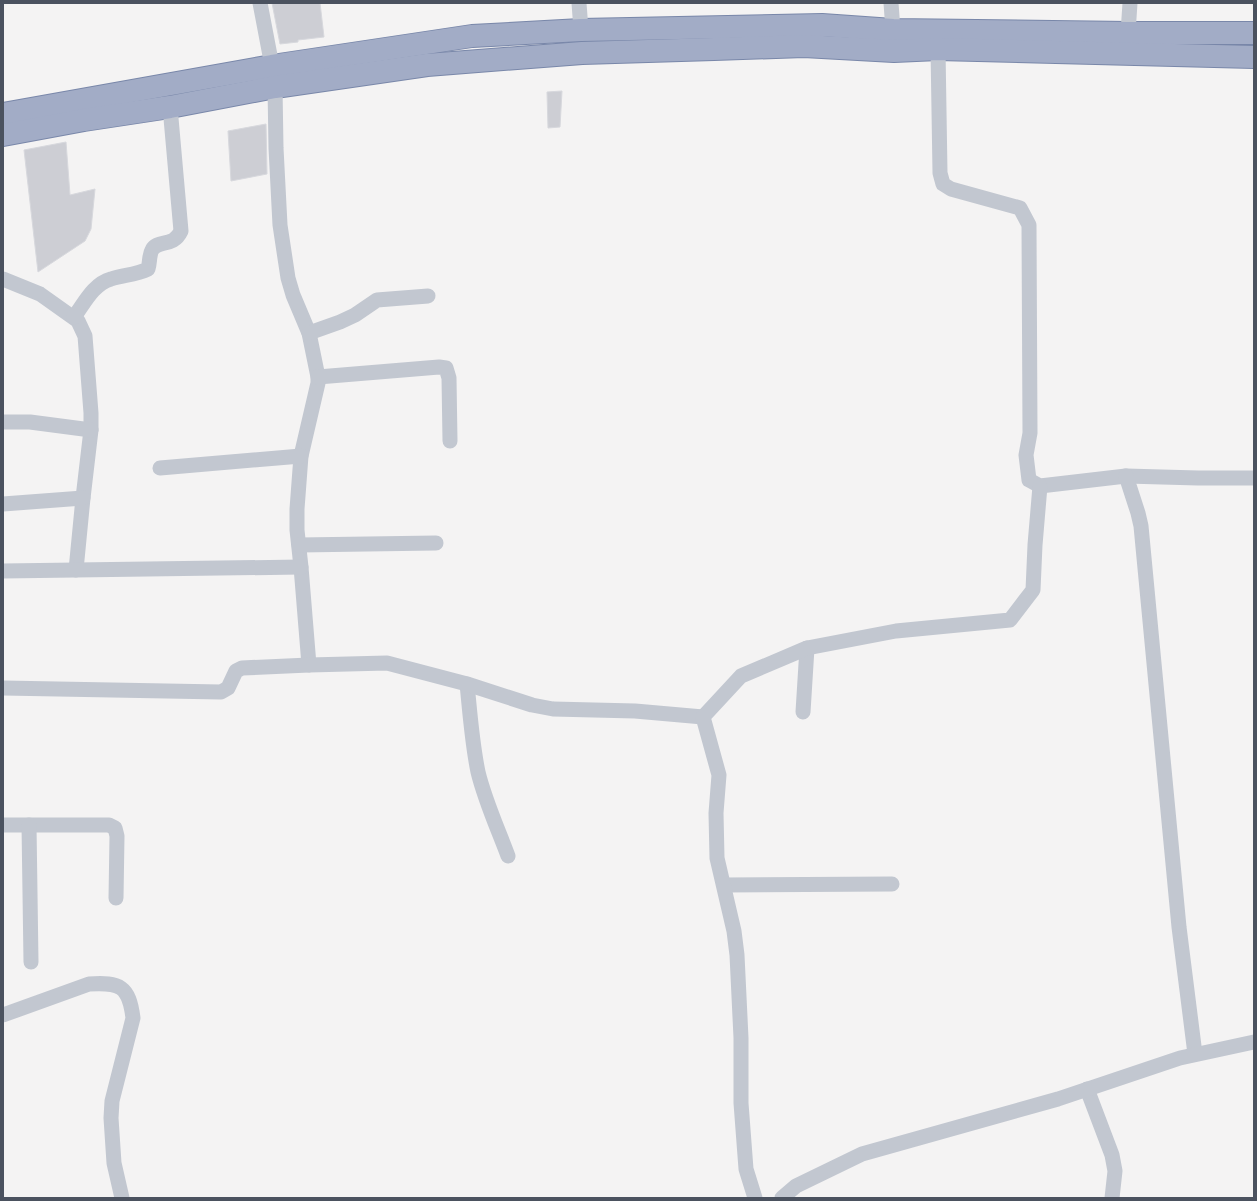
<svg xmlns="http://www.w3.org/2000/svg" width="1257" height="1201" viewBox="0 0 1257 1201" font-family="Signika,sans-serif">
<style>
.building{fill:#cdced4;stroke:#d7d8dd}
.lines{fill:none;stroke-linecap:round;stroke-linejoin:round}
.trunk-casing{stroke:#7987a9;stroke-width:24}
.minor{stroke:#c2c7d0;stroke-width:15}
.trunk{stroke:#a2acc6;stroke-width:22}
</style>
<rect width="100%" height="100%" fill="#f4f3f3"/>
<g class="building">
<polygon points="272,3 320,3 324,37 298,40 298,42 280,44"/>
<polygon points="562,91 560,127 548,128 547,92"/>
<polygon points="266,124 267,174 231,181 228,131"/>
<polygon points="66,142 70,195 95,189 91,229 85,241 38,272 24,150"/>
</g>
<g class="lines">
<defs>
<g id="trunk">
<polyline points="3,114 272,66 472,36 581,30 822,25 893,30 1128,33 1254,33"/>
<polyline points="3,135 84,120 170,107 275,87 427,65 582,53 714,49 804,46 894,51 938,49 1254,57"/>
</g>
</defs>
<use href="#trunk" class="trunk-casing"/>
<g class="minor">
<polyline points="260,3 272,66"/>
<polyline points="579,3 581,30"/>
<polyline points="891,3 893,30"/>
<polyline points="1128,33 1130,3"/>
<polyline points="938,49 940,173 943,184 951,189 1020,208 1029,225 1030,433 1026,455 1029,480 1040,486 1126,476 1198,478 1254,478"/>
<polyline points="275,87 276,148 280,225 288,278 293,295 309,333 318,377 318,383 301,456 297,509 297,530 301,567 309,665"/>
<polyline points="3,279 40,294 78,321 85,336 91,413 91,430 83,498 76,570"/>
<path d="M74 317C84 304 93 284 111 279 123 275 136 275 148 269 150 263 149 255 152 250 158 239 173 248 181 231L170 107"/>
<polyline points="309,333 340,322 355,315 377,300 428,296"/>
<polyline points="318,377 439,367 446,368 449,378 450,441"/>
<polyline points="3,422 30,422 91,430"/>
<polyline points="160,468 301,456"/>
<polyline points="1126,476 1138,513 1141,526 1179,927 1195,1054"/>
<polyline points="3,504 83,498"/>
<polyline points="299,545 436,543"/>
<polyline points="3,571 301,567"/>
<path d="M467 684C470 713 472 743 478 772 485 801 498 829 508 856"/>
<polyline points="3,688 221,692 228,688 236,671 242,668 309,665 387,663 467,684 532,705 553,709 635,711 703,717"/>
<polyline points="803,712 807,648"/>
<polyline points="3,825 109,825 115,828 117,836 116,898"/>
<polyline points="29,825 31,962"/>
<polyline points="724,885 892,884"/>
<path d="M3 1015 89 984C120 982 129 986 133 1018L112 1101 111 1118 114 1163 122 1198"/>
<polyline points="1087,1089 1112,1155 1115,1171 1112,1198"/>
<polyline points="755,1198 746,1169 741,1103 741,1038 737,955 734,931 717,858 716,813 719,775 703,717 741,676 807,648 896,631 1010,620 1033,590 1035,545 1040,486"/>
<polyline points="782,1198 796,1186 862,1154 1058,1099 1180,1058 1254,1042"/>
</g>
<use href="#trunk" class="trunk"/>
</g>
<rect width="1257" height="1201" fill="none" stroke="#4b525f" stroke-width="8"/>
</svg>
